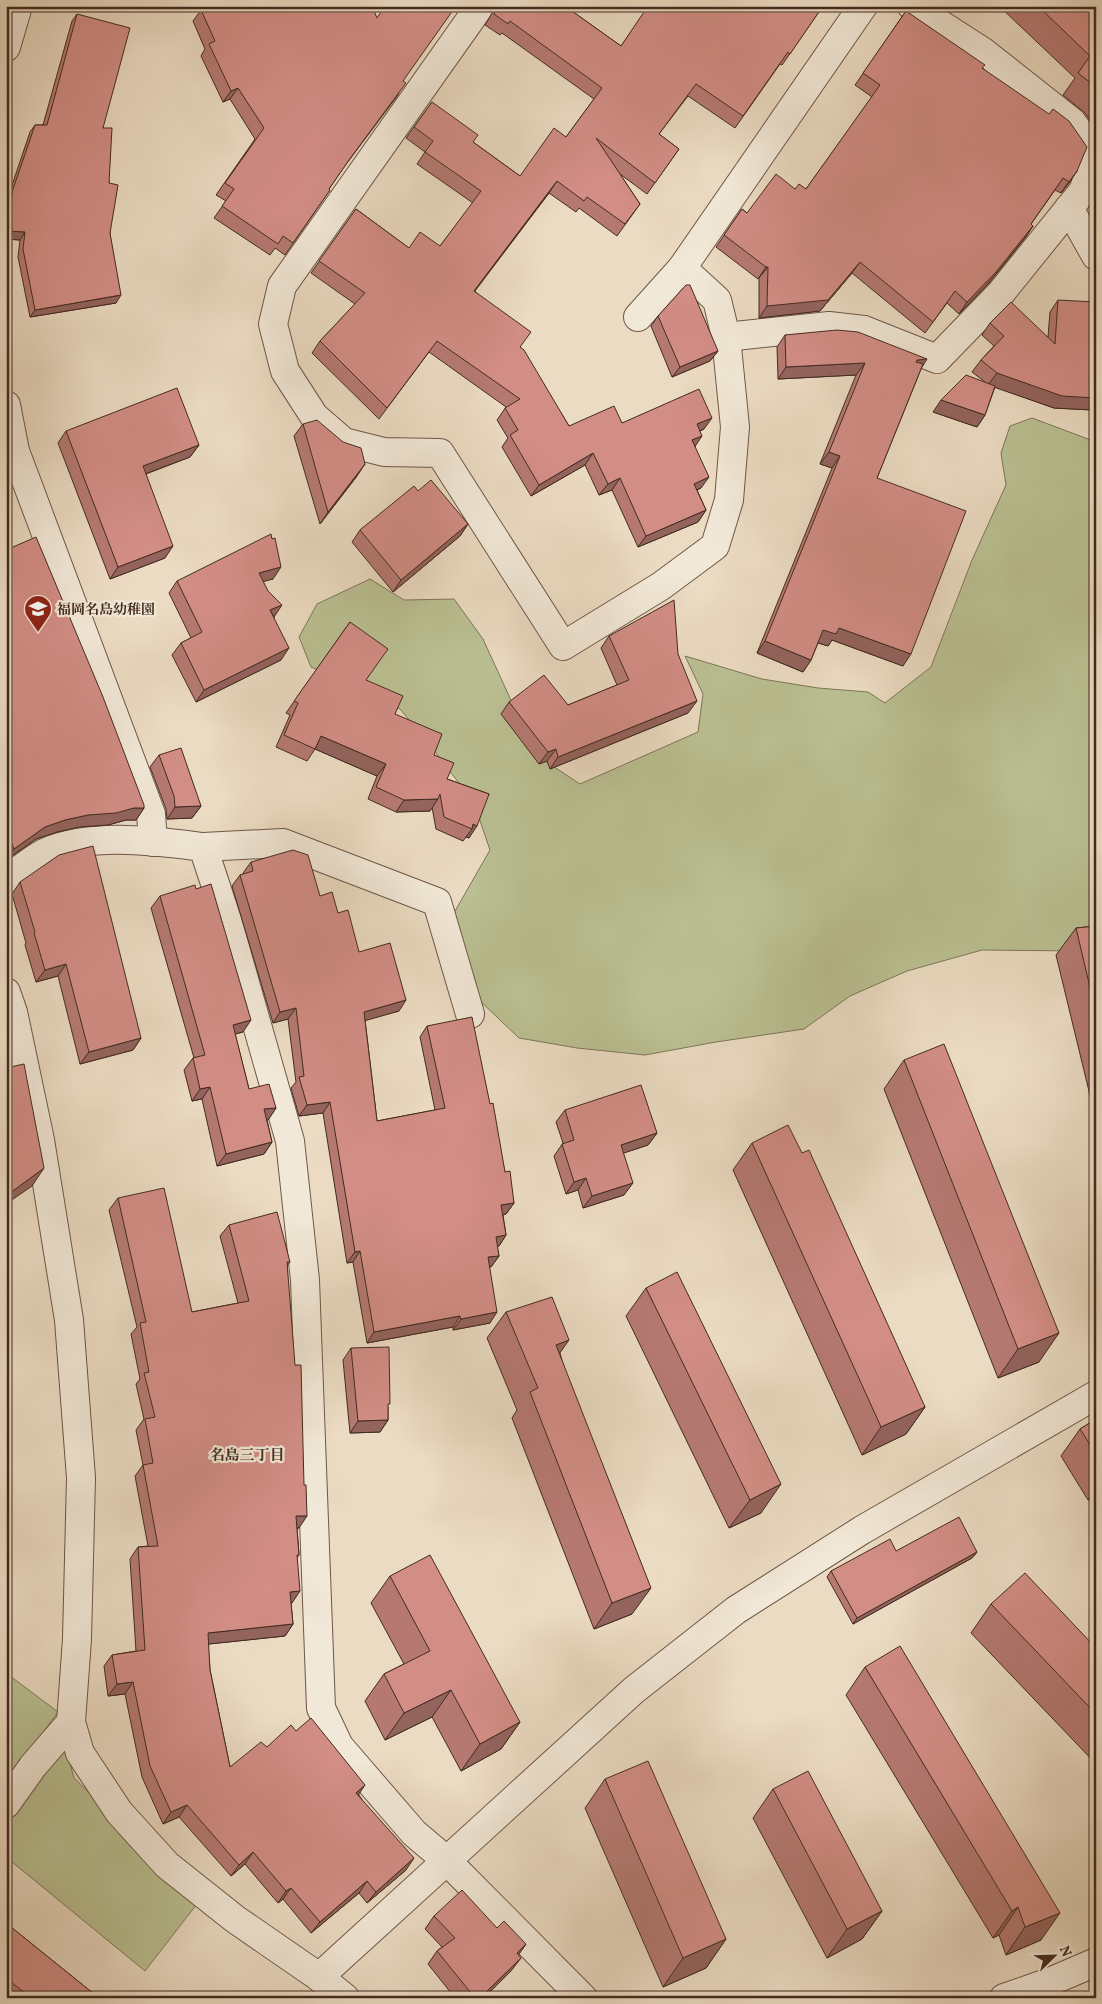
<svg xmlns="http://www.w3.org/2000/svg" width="1102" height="2004" viewBox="0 0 1102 2004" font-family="Vollkorn,'Noto Serif JP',serif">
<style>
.green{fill:#bac092;stroke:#7e7659}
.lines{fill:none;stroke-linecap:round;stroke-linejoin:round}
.minor-casing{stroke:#6d5748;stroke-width:30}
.minor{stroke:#f2e8d7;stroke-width:28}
.wall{fill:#b57972;stroke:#432b20}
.shaded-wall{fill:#93635d;stroke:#432b20}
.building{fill:#d28d85;stroke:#432b20}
.labels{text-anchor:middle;stroke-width:4.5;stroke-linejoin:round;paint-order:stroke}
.poi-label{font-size:14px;font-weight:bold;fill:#432b20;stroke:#f2e8d7;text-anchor:start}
.neighbourhood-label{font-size:15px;font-weight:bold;fill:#432b20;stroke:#f2e8d7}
</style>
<rect width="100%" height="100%" fill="#ebdbc2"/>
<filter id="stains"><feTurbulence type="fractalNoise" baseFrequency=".004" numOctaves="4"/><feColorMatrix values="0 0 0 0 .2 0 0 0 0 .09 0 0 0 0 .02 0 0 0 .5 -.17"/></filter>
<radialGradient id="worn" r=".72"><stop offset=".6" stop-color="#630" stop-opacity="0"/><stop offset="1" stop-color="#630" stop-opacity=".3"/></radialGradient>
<g class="green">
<polygon points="1032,418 1096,442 1096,953 1079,951 982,950 907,971 850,996 804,1029 716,1042 645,1055 577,1048 519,1038 478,999 447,925 490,850 474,803 430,745 400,709 357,685 311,667 299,637 317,604 370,579 404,600 454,599 483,639 536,755 580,784 698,732 703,694 685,656 762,679 818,688 868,692 885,703 931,667 972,560 1006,485 1001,453 1010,426"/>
<polygon points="6,1673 58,1712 6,1783"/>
<polygon points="63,1738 74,1778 200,1900 145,1971 6,1857 6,1814"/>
</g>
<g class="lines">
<defs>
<g id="minor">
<polyline points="480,6 282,286 273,324 285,371 314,416 344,442 384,452 440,453 563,646 661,586 715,546 729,500 735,427 726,337 717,300 682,268"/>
<polyline points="6,47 18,6"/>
<polyline points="1069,208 1096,256"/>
<polyline points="638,317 682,268 863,6"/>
<polyline points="726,337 829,326 864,330 937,359 1000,294 1083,191 1096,156 1072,122 982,51 912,6"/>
<polyline points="6,405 15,451 151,814 153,842"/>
<polyline points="203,847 283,843 437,902 470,1014"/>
<path d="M6 880C18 871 31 860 44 853 90 832 154 841 203 847L228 923 290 1141 305 1280 321 1708 339 1746 414 1833 447 1861 583 1998"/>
<polyline points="6,992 13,1012 40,1140 69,1320 81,1478 77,1639 71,1722 80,1753 119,1812 167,1865 235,1919 319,1977 345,1998"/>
<polyline points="6,1804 33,1766 71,1722"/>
<polyline points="319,1977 634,1690 736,1610 862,1530 1096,1395"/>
<polyline points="1004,1998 1047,1983 1096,1962"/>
</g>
</defs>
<use href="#minor" class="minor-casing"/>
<use href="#minor" class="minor"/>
</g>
<g class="wall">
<polygon points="495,6 571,6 569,9 621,46 648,7 647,6 823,6 782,65 780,64 735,128 688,96 659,134 679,149 647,194 620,174 640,204 617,236 579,208 576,212 549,193 475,291 520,347 569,426 622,423 704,429 700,431 695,446 701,488 697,490 706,510 698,522 638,547 612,490 599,495 585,465 531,496 502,447 508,438 497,420 506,407 429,352 379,419 312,353 320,341 355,304 311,273 356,209 409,248 440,246 473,203 417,164 425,152 406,138 432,102 473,142 520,176 566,137 594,99 502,33 500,35 485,25 495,8"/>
<polygon points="999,6 1096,6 1096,129 1085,113 1063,95 1075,78"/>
<polygon points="201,10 403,81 398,95 344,167 329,189 330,190 285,255 275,248 270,255 214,218 226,201 216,195 255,139 230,99 223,102 201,56 205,49 193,21"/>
<polygon points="906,11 983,68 1077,171 1061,193 1055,190 1031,224 1033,226 1025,238 988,284 959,314 947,303 925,333 852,273 820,311 759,318 759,278 758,279 716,247 742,209 747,213 795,189 806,189 872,97 855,85"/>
<polygon points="77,14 103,128 109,183 110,233 116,303 30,317 18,257 20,240 6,239 6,208 8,197 30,132 35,125 43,125 72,21"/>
<polygon points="1096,199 1096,210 1090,207"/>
<polygon points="1058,300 1092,410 1054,408 995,387 985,415 977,427 933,412 985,382 972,372 981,360 994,346 982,335 990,323 1048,337 1050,312"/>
<polygon points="658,316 718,351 710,361 672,377 651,326"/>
<polygon points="785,335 921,369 877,478 903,666 832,640 828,646 818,643 811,660 803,672 757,653 832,468 820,464 856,375 778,379 777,347"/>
<polygon points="303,424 357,476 320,524 294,436"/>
<polygon points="66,431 199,445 190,457 146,474 165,558 110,579 58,443"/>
<polygon points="418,491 468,524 460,536 393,592 352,542 360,530"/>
<polygon points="6,550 144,808 136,820 126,820 108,825 80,827 57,832 36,839 6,860"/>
<polygon points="273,579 263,581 274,617 281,660 196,702 172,655 181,643 191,638 169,593 177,581"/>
<polygon points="350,622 366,680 395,714 434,755 447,779 489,794 469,838 466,837 463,841 436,829 432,807 430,811 396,812 368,799 377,776 315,749 307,761 276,747 290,715 286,713"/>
<polygon points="609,636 678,654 688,713 550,769 547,761 539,764 501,714 509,702 568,705 617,685 601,648"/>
<polygon points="159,755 201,806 192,818 167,819 166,809 150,767"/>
<polygon points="251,862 320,896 338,913 359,952 399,1011 365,1020 377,1121 435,1110 420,1037 427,1026 490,1104 505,1172 514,1203 506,1214 503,1215 506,1235 499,1246 497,1246 499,1256 491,1267 489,1267 490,1323 453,1330 453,1327 367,1343 353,1262 347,1263 323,1113 299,1116 291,1088 296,1082 288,1019 273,1023 232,886 240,875 244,874 243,873"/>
<polygon points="20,882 141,1038 133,1050 80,1064 58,976 36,982 25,945 26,943 12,894"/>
<polygon points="160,896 243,1032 235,1034 249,1089 276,1108 268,1120 267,1120 272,1142 264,1154 217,1166 202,1099 192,1101 184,1070 193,1058 194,1058 151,908"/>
<polygon points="1096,926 1096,1120 1056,955 1076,928"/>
<polygon points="904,1060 1039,1362 998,1378 884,1089"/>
<polygon points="565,1110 657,1133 648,1145 623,1153 624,1195 583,1208 578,1190 566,1194 554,1156 563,1143 556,1122"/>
<polygon points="752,1143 925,1407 906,1434 862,1455 733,1170"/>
<polygon points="118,1198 192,1312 238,1303 220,1236 229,1225 290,1262 287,1266 299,1528 297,1528 299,1555 297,1558 292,1603 291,1603 293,1624 285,1636 208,1644 210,1670 230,1767 296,1731 359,1795 406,1870 367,1903 359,1893 311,1933 283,1899 278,1903 245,1864 231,1876 179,1817 163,1824 142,1777 125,1694 108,1696 104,1666 112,1655 136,1651 130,1559 138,1547 148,1546 135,1476 143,1465 136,1430 144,1419 136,1384 140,1379 131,1334 137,1327 109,1210"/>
<polygon points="646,1288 761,1513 729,1528 626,1316"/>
<polygon points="506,1312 560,1353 632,1614 594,1629 512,1418 517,1410 487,1338"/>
<polygon points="351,1348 388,1407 388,1420 380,1432 350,1433 343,1360"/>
<polygon points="1096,1419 1096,1496 1088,1500 1061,1456 1080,1429"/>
<polygon points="896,1551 977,1552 972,1558 853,1624 827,1577 831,1571"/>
<polygon points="390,1576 520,1722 501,1749 461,1771 432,1717 385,1740 365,1701 384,1674 404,1664 371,1603"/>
<polygon points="991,1604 1096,1648 1096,1764 971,1633"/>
<polygon points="865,1667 1041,1940 1006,1955 999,1935 993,1938 846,1695"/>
<polygon points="605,1779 726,1939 706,1968 663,1987 585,1808"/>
<polygon points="773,1789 882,1911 862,1939 827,1958 753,1818"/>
<polygon points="434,1916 497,1928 526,1944 518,1955 511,1971 484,1998 455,1998 428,1964 437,1951 442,1947 425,1929"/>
<polygon points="6,1923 99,1998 7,1998 6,1997"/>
</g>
<g class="shaded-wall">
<polygon points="238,88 230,99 223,102 231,91"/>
<polygon points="1077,171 1069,183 1061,193"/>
<polygon points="557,181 549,193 466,302 474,291"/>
<polygon points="1033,226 1025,238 988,284 959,314 967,302"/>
<polygon points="8,231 25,232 20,240 6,239 6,234"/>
<polygon points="860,262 852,273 820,311 759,318 767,306"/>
<polygon points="766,267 768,267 759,278 758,279"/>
<polygon points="121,295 116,303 30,317 35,310"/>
<polygon points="718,351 710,361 672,377 680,367"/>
<polygon points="927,359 919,372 909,372 917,360"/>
<polygon points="865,363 856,375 778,379 786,367"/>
<polygon points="997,373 1096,398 1096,405 1092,410 1054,408 988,385"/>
<polygon points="941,400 985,415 977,427 933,412"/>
<polygon points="712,418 704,429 688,436 697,424"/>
<polygon points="702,436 694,448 692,440"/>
<polygon points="199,445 190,457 134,478 143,466"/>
<polygon points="829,452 840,456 832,468 820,464"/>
<polygon points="593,453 585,465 531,496 539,485"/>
<polygon points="365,464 357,476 320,524 328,512"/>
<polygon points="709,477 701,488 686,495 694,484"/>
<polygon points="620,478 612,490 599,495 608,484"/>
<polygon points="706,510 698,522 638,547 646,536"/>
<polygon points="468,524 460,536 393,592 401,580"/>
<polygon points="173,546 165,558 110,579 118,567"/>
<polygon points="281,567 273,579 251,585 259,573"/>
<polygon points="282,605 274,617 270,610"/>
<polygon points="839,628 911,654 903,666 832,640 828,646 815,642 823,630"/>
<polygon points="765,641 811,660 803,672 757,653"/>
<polygon points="289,648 281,660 196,702 204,690"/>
<polygon points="697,701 688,713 550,769 558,757"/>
<polygon points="321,736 386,764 377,776 315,749"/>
<polygon points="556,749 547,761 539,764 548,752"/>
<polygon points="438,799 430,811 396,812 404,800"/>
<polygon points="201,806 192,818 167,819 175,807"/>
<polygon points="134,808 144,808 136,820 126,820 108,825 80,827 57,832 36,839 6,860 14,849 45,827 65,820 88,815"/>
<polygon points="473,824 477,826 469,838 466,837 472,829"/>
<polygon points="66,964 58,976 36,982 45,970"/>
<polygon points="406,1000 399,1011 357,1023 364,1012"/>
<polygon points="296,1008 288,1019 273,1023 280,1012"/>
<polygon points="251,1020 243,1032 224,1037 233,1025"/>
<polygon points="141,1038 133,1050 80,1064 89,1052"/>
<polygon points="210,1087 202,1099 192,1101 200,1089"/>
<polygon points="330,1102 323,1113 299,1116 307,1105"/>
<polygon points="276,1108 268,1120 256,1122 264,1109"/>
<polygon points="657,1133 648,1145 612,1157 621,1145"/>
<polygon points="272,1142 264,1154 217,1166 226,1154"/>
<polygon points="44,1168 32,1186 6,1204 6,1196"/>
<polygon points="586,1178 578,1190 566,1194 574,1182"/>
<polygon points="633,1183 624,1195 583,1208 592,1196"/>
<polygon points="514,1203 506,1214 494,1216 501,1205"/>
<polygon points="506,1235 499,1246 488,1248 496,1237"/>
<polygon points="360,1251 353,1262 347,1263 355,1252"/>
<polygon points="499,1256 491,1267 480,1268 488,1257"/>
<polygon points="497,1312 490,1323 453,1330 461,1319"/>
<polygon points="460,1316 453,1327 367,1343 374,1332"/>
<polygon points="1059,1333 1039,1362 998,1378 1018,1349"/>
<polygon points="569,1340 550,1367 556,1345"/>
<polygon points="925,1407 906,1434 862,1455 881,1427"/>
<polygon points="388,1420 380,1432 350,1433 358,1421"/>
<polygon points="781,1484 761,1513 729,1528 750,1500"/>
<polygon points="1096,1489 1096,1496 1088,1500"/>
<polygon points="296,1516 307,1516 299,1528 288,1527"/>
<polygon points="977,1552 972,1558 853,1624 857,1618"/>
<polygon points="651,1588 632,1614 594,1629 612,1603"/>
<polygon points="300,1591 292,1603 282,1604 290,1592"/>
<polygon points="293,1624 285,1636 200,1645 208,1633"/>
<polygon points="133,1682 125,1694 108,1696 117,1684"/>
<polygon points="451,1690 432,1717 385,1740 404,1713"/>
<polygon points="520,1722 501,1749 461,1771 480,1744"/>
<polygon points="365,1785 357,1797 356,1793"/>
<polygon points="187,1805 179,1817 163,1824 171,1812"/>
<polygon points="253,1852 245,1864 231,1876 239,1865"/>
<polygon points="414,1858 406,1870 367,1903 376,1892"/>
<polygon points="367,1881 359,1893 311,1933 320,1922"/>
<polygon points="291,1888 283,1899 278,1903 286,1891"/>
<polygon points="1018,1907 999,1935 993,1938 1012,1911"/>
<polygon points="882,1911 862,1939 827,1958 847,1929"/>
<polygon points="1060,1913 1041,1940 1006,1955 1025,1927"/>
<polygon points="726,1939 706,1968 663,1987 683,1958"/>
<polygon points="526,1944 517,1957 517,1953"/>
<polygon points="521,1958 511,1971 484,1998 480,1998"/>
</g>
<g class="building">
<polygon points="210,6 372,6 377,18 385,6 456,6 403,81 406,83 349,160 329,189 330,190 293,243 283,236 278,244 222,206 234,189 225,183 264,128 238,88 231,91 209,44 215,41 201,10"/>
<polygon points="498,6 571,6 569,9 621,46 648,6 823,6 790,54 788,52 743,116 696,84 659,134 679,149 655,183 596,138 640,204 625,224 587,197 584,201 557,181 474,291 531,332 520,347 524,350 569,426 614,406 622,423 699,389 712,418 697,424 702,436 692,440 709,477 694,484 706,510 646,536 620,478 608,484 593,453 539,485 510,435 518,430 505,408 520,399 437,341 387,408 320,341 365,293 319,261 356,209 409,248 420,232 440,246 481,191 425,152 433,141 414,127 432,102 478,135 473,142 520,176 554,128 566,137 602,88 510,21 508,24 494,14"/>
<polygon points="1038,6 1096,6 1096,87 1078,73 1090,56"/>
<polygon points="906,11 985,65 982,68 1049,114 1053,109 1069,121 1087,147 1077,171 1069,182 1063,178 1031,224 1033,226 996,272 967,302 955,291 933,322 860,262 828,300 767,306 768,267 766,267 724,235 742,209 747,213 776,174 795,189 799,184 806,189 880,85 863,73"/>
<polygon points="77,14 130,28 103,128 112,128 109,183 118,185 110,233 121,295 35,310 23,249 25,232 8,231 13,189 35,125 47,125"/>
<polygon points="686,285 690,285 718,351 680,367 658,316"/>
<polygon points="1058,300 1096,302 1096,398 1062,396 997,373 981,360 1004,336 990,323 1011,302 1055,344"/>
<polygon points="837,330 858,332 927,359 917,360 916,362 923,364 877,478 966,511 911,654 839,628 836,634 823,630 811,660 765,641 840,456 829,452 865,363 786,367 785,335"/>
<polygon points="966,375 995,386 985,415 941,400"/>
<polygon points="177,388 199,445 143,466 173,546 118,567 66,431"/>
<polygon points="317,420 343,442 361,448 365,464 328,512 303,424"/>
<polygon points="431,480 468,524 401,580 360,530 414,486 418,491"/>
<polygon points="271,534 272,539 275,538 281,567 259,573 268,591 282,605 270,610 289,648 204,690 181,643 202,632 177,581"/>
<polygon points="36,537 103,697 144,805 144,808 134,808 116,813 88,815 65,820 45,827 14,849 6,828 6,550"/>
<polygon points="674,600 678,654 697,701 558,757 556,749 548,752 509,702 544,675 568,705 629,680 609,636"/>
<polygon points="350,622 388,649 366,680 403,696 395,714 442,734 434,755 454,763 447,779 489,794 477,826 473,824 472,829 444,817 440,794 438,799 404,800 376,787 386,764 321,736 315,749 284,735 298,703 294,701"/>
<polygon points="181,748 201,806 175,807 174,796 159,755"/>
<polygon points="93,846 141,1038 89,1052 66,964 45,970 34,933 35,932 20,882 59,855"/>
<polygon points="293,850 308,855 320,896 332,892 338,913 348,910 359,952 390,943 406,1000 364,1012 377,1121 445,1108 427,1026 472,1017 490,1104 493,1103 505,1172 510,1171 514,1203 501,1205 506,1235 496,1237 499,1256 488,1257 497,1312 461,1319 460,1316 374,1332 360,1251 355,1252 330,1102 307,1105 299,1077 304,1076 296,1008 280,1012 240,875 253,871 251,862"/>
<polygon points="211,884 251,1020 233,1025 249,1089 269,1084 276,1108 264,1109 272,1142 226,1154 210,1087 200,1089 193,1058 205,1055 160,896 195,885 196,889"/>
<polygon points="1096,926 1096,1013 1076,928"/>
<polygon points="944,1044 1059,1333 1018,1349 904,1060"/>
<polygon points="24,1064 44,1168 6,1196 6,1068"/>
<polygon points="641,1085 657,1133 621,1145 633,1183 592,1196 586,1178 574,1182 562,1144 574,1140 565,1110"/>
<polygon points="788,1125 802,1153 809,1150 925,1407 881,1427 752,1143"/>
<polygon points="164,1188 192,1312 249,1301 229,1225 277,1212 290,1262 287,1262 295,1365 301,1365 304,1485 306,1485 307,1516 296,1516 299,1555 297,1555 300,1591 290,1592 293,1624 208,1633 210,1670 230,1767 261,1742 267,1747 291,1725 296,1731 311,1718 365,1785 356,1793 414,1858 376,1892 367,1881 320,1922 291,1888 286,1891 253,1852 239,1865 187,1805 171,1812 150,1766 133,1682 117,1684 112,1655 145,1650 138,1547 158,1546 143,1465 153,1463 145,1419 155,1417 144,1373 149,1372 140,1323 146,1322 118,1198"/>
<polygon points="677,1272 781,1484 750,1500 646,1288"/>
<polygon points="552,1297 569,1340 556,1345 651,1588 612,1603 530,1392 538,1388 506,1312"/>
<polygon points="389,1347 390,1404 388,1404 388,1420 358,1421 351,1348"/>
<polygon points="1096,1419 1096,1454 1080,1429"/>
<polygon points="959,1517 977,1552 857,1618 831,1571 890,1539 896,1551"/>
<polygon points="430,1555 520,1722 480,1744 451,1690 404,1713 384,1674 430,1651 390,1576"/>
<polygon points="1025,1573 1096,1648 1096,1714 991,1604"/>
<polygon points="900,1646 1060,1913 1025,1927 1018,1907 1012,1911 865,1667"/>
<polygon points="648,1761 726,1939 683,1958 605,1779"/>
<polygon points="808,1771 882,1911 847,1929 773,1789"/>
<polygon points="462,1890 497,1928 504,1921 526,1944 517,1953 521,1958 480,1998 475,1998 437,1951 455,1938 434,1916"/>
<polygon points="6,1923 99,1998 31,1998 6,1978"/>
<polygon points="320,1994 326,1998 317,1998"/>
</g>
<defs>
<symbol id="school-pin" viewBox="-11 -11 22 30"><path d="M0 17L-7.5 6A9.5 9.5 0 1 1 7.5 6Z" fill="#8f2418" stroke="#f2e8d7"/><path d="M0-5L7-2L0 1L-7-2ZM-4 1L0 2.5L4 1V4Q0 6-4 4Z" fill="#fff"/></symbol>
</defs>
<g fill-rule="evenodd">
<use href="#school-pin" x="22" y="593" width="32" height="43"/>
</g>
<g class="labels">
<g class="poi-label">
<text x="57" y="614">福岡名島幼稚園</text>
</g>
<g class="neighbourhood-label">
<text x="247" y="1460">名島三丁目</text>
</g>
</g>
<rect width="1102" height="2004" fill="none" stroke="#ebdbc2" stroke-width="25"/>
<rect x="8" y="8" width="1087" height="1989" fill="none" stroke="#432b20" stroke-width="2.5"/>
<rect x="12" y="12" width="1077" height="1979" fill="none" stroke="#432b20"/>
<g transform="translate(1054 1956) rotate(67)" stroke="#f2e8d7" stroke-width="4" paint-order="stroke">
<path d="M0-4L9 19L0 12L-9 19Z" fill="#432b20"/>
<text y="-8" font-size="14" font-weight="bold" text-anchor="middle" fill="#432b20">N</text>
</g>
<rect width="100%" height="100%" filter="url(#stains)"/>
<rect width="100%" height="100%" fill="url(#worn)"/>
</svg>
